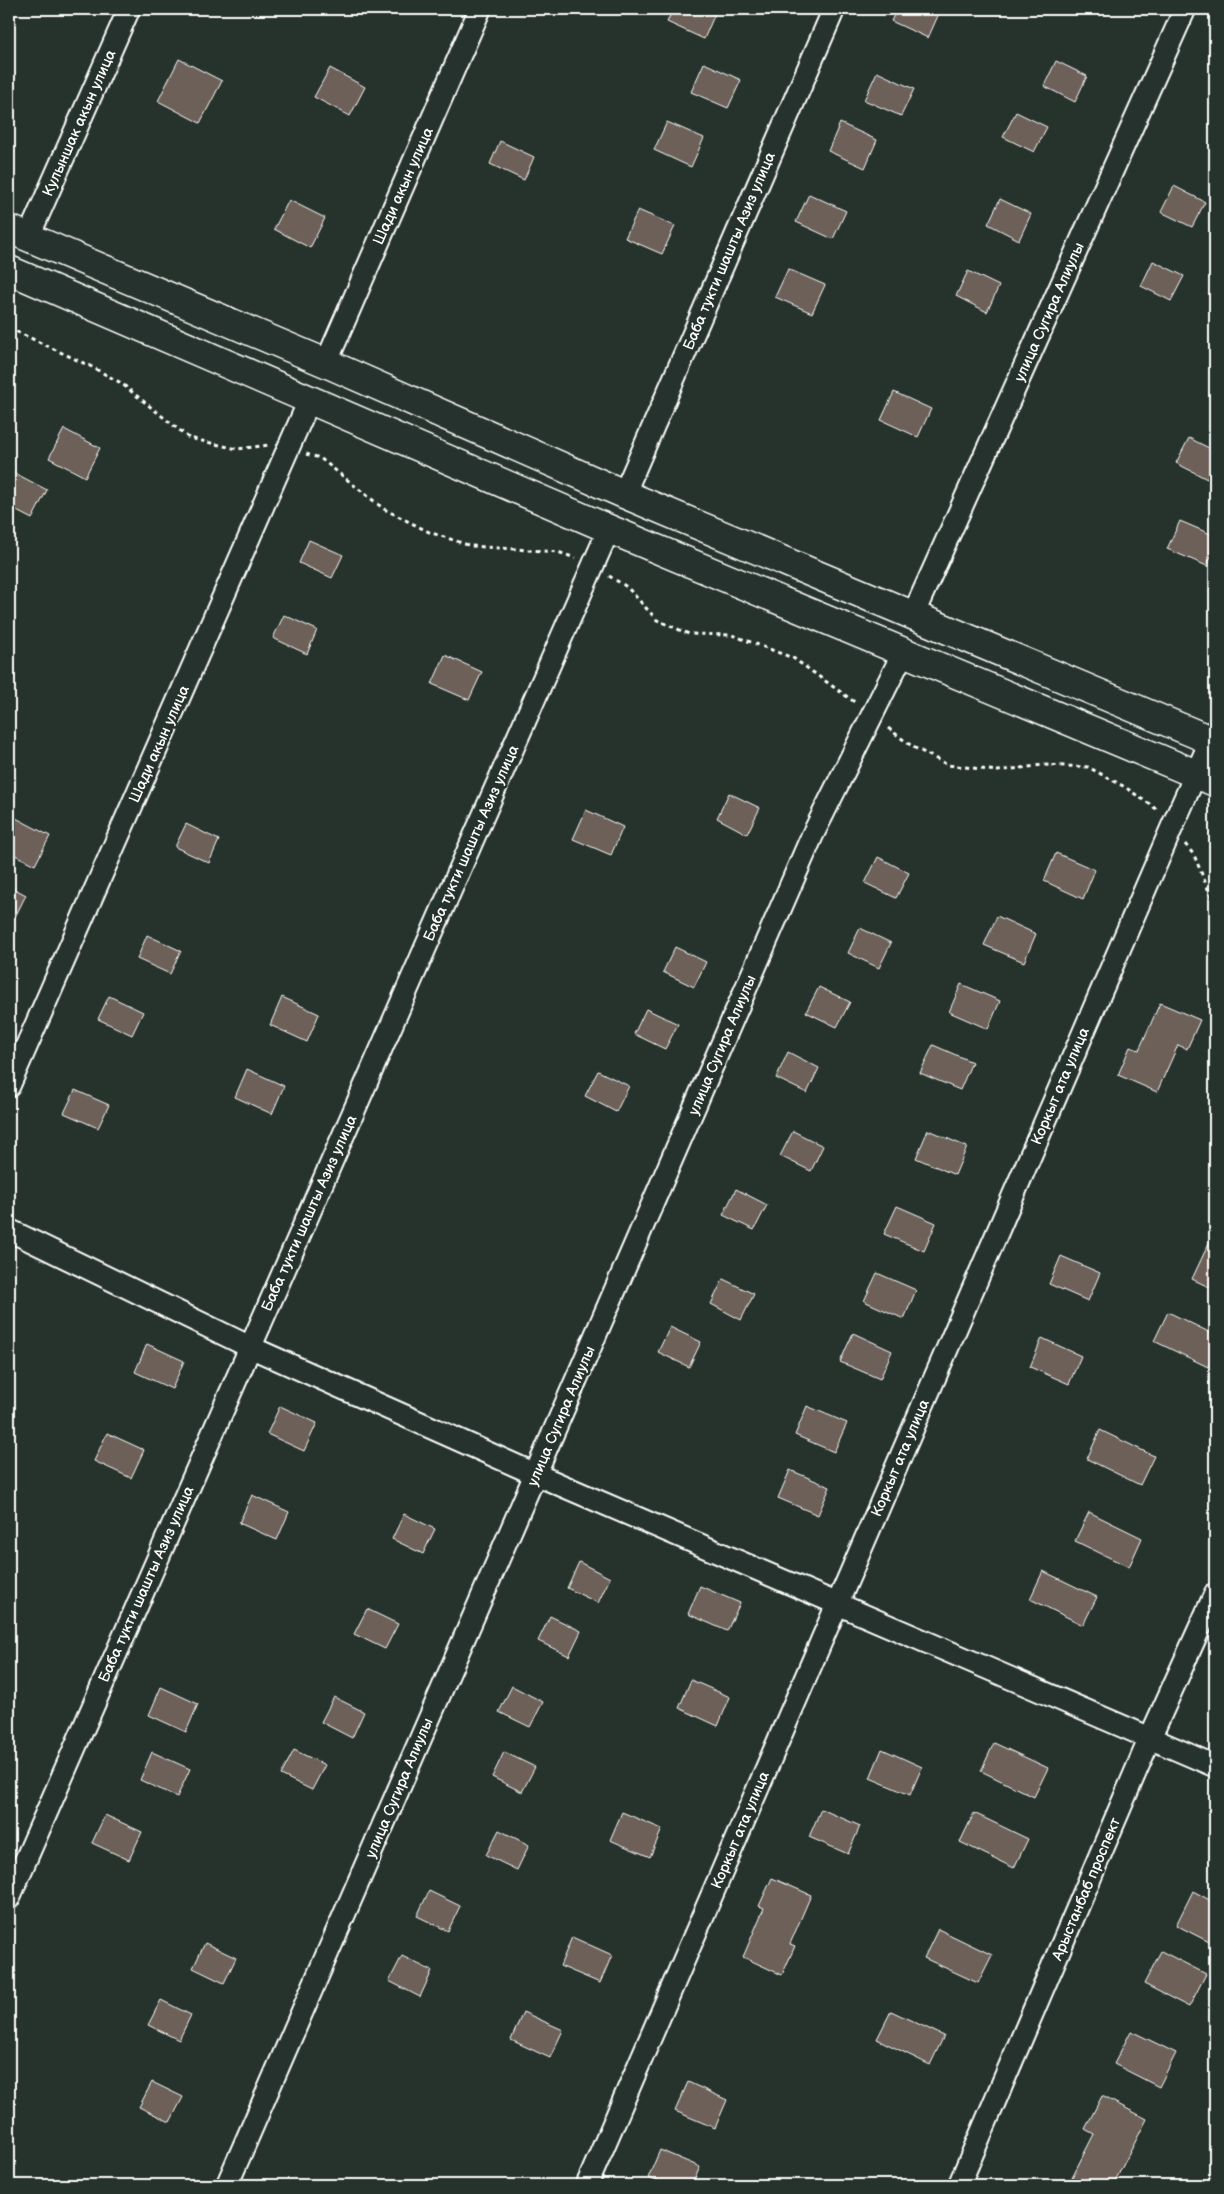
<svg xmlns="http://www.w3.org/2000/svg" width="1224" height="2194" viewBox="0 0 1224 2194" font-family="'Balsamiq Sans',sans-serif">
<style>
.building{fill:#6d6159;stroke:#fff}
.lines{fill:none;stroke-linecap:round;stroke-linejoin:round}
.street-casing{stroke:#fff;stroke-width:25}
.secondary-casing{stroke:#fff;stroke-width:31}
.path{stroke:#fff;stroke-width:3;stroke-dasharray:4 4;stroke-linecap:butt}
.street{stroke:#26332d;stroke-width:21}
.secondary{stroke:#26332d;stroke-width:28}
.labels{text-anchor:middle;stroke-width:5;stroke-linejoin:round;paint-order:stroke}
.street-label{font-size:15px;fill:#fff;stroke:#26332d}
</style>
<rect width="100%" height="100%" fill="#26332d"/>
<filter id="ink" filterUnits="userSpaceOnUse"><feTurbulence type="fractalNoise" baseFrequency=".02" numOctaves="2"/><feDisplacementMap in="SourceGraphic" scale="10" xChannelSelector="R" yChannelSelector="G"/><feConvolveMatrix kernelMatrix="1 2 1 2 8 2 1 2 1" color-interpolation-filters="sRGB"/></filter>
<g filter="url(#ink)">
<g class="building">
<polygon points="673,9 717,9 704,39 667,22"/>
<polygon points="897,9 941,9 928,38 891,21"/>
<polygon points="179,59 222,81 200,123 158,101"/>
<polygon points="1056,61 1087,76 1075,102 1044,86"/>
<polygon points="704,63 741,80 728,108 691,92"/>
<polygon points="330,68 365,87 350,116 314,97"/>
<polygon points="877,72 914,89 901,116 864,100"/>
<polygon points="1016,112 1047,127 1034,152 1003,137"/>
<polygon points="667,122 704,138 691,167 654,150"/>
<polygon points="840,123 877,140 865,168 828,151"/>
<polygon points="500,141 534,157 524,180 490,164"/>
<polygon points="1174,186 1205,202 1192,227 1161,212"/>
<polygon points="809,194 846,211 833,239 796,222"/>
<polygon points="1000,199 1031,214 1019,240 988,224"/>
<polygon points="289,200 325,218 310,248 274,229"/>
<polygon points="638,210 675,226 662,254 625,238"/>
<polygon points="1153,261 1184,276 1171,301 1141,286"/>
<polygon points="788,269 825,285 812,313 775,297"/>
<polygon points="968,271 999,286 987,312 956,296"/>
<polygon points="894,392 931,409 918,437 881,420"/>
<polygon points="64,429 100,448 85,477 49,458"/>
<polygon points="1189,438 1215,451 1215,462 1207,479 1176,463"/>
<polygon points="9,470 47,490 32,519 9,507"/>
<polygon points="1180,521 1215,536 1215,547 1207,566 1167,549"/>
<polygon points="309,540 343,555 332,578 299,563"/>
<polygon points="284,615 317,630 307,654 273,638"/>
<polygon points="445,655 482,672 469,700 432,684"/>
<polygon points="729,793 760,808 747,834 717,818"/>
<polygon points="586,810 623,827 611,855 573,839"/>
<polygon points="14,817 50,836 35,865 9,852 9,827"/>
<polygon points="186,824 219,840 209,863 175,847"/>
<polygon points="1056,853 1095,870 1083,899 1044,881"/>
<polygon points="878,857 909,873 896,898 865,883"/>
<polygon points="9,886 26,895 9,929"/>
<polygon points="997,916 1036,934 1024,962 984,945"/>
<polygon points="860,928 891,943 879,968 848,953"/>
<polygon points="147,935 181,951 170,974 137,959"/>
<polygon points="675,947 706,962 694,987 663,972"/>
<polygon points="961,984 1000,1001 988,1029 949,1012"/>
<polygon points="819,987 850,1002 837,1027 806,1012"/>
<polygon points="109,996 143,1012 132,1035 98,1019"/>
<polygon points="282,997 319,1014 307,1042 270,1025"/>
<polygon points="1160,1003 1200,1020 1187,1049 1178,1045 1157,1092 1118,1075 1130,1047 1139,1050"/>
<polygon points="646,1009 678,1024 665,1049 634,1034"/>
<polygon points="933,1045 972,1062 960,1090 920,1073"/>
<polygon points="788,1052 819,1068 807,1093 776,1078"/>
<polygon points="247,1069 284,1086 272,1114 235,1097"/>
<polygon points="598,1071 629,1086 616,1112 585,1096"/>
<polygon points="75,1090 109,1105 98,1128 64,1113"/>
<polygon points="928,1130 967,1147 955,1175 916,1158"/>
<polygon points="793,1131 823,1146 811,1171 780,1156"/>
<polygon points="736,1189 767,1205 754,1230 723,1215"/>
<polygon points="897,1206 936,1223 924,1251 884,1234"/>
<polygon points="1215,1230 1215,1290 1192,1279"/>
<polygon points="1061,1256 1100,1273 1088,1301 1049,1284"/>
<polygon points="877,1273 916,1290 904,1319 864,1301"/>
<polygon points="723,1279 754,1294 741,1320 711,1304"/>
<polygon points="1168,1312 1215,1335 1215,1351 1208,1367 1154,1341"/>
<polygon points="670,1327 701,1342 689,1367 658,1352"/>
<polygon points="853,1333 892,1351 880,1379 840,1362"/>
<polygon points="1042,1338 1081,1356 1069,1384 1030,1367"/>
<polygon points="147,1344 184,1361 172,1389 135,1372"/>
<polygon points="280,1406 317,1423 304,1451 267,1434"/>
<polygon points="807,1406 847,1423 834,1452 795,1435"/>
<polygon points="1100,1430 1154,1456 1140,1485 1087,1459"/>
<polygon points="107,1433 144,1450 131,1478 94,1461"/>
<polygon points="790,1470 830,1487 818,1515 778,1498"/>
<polygon points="252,1495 289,1512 277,1540 239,1523"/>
<polygon points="1089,1512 1142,1538 1129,1567 1075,1541"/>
<polygon points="404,1514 435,1529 423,1554 392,1539"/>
<polygon points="579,1562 610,1578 598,1603 567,1588"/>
<polygon points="1043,1571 1097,1597 1083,1625 1030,1599"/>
<polygon points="700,1586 740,1603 727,1631 688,1614"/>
<polygon points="367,1609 398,1624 385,1649 354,1634"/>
<polygon points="550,1616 581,1631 569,1656 538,1641"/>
<polygon points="691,1680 730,1697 718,1726 679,1708"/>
<polygon points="512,1686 543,1702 530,1727 499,1712"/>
<polygon points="161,1687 198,1704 186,1732 149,1715"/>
<polygon points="334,1697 364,1712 352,1738 321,1722"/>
<polygon points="994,1743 1048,1768 1034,1797 981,1771"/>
<polygon points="882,1749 922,1767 910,1795 870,1778"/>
<polygon points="294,1750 325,1765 312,1790 281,1775"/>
<polygon points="152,1752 190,1769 177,1797 140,1780"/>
<polygon points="504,1752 535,1767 522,1792 492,1777"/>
<polygon points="821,1809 860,1826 848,1854 809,1837"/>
<polygon points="622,1812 662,1829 650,1857 610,1840"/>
<polygon points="974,1813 1028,1839 1014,1868 960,1842"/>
<polygon points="105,1815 142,1832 129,1860 92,1843"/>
<polygon points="499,1830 529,1845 517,1870 486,1855"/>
<polygon points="772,1878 811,1895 790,1944 795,1946 782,1975 743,1957 764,1908 759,1906"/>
<polygon points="429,1891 460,1906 448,1931 417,1916"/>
<polygon points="1193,1891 1215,1903 1215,1945 1176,1925"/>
<polygon points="938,1929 992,1955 978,1983 924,1958"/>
<polygon points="572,1937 612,1955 600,1983 560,1966"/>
<polygon points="205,1943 236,1958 224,1983 193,1968"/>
<polygon points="1161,1951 1206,1974 1189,2007 1144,1984"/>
<polygon points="402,1956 432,1971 420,1997 389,1981"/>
<polygon points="161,2000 191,2015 179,2040 148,2025"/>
<polygon points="891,2011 944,2036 930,2065 877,2039"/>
<polygon points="523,2012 563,2030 550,2058 511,2040"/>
<polygon points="1131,2031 1176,2053 1159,2087 1114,2064"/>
<polygon points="152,2082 183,2097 170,2122 139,2107"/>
<polygon points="688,2082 727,2100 715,2128 675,2111"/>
<polygon points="1102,2096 1147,2119 1113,2185 1068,2185 1094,2134 1085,2129"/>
<polygon points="660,2150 700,2167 692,2185 665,2185 648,2178"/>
</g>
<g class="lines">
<defs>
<g id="street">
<polyline points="28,238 129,9"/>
<polyline points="326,363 480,9"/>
<polyline points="624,494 834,9"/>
<polyline points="913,615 1185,9"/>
<polyline points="9,1086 309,401"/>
<polyline points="9,1230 250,1347 535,1474 1215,1766"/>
<polyline points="9,1898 609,529"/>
<polyline points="227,2185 812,836 904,651"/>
<polyline points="587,2185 1172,827 1215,731"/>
<polyline points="959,2185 1150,1738 1215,1594"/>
</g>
<g id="secondary">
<polyline points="9,229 326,363 624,494 1215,742"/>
<polyline points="9,270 609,529 1215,782"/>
</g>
</defs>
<use href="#street" class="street-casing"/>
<use href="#secondary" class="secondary-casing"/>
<g class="path">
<polyline points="9,328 92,367 121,383 189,438 237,449 269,445"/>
<polyline points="306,454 320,458 384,509 429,532 471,546 558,552 575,558"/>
<polyline points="609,576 627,587 657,620 689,634 732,635 793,658 856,703"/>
<polyline points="888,728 913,747 948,765 998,771 1043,765 1088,767 1125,787 1158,810"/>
<polyline points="1185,844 1194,855 1215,906"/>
</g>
<use href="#street" class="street"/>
<use href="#secondary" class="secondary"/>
</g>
</g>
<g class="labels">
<g class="street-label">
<text transform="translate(79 123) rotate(-66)" y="5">Кулыншак акын улица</text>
<text transform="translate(403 186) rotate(-66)" y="5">Шади акын улица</text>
<text transform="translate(729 251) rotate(-67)" y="5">Баба тукти шашты Азиз улица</text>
<text transform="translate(1049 312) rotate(-66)" y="5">улица Сугира Алиулы</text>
<text transform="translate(159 744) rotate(-66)" y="5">Шади акын улица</text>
<text transform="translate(471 843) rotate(-66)" y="5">Баба тукти шашты Азиз улица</text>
<text transform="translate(722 1045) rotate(-67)" y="5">улица Сугира Алиулы</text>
<text transform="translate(1060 1086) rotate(-67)" y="5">Коркыт ата улица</text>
<text transform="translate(309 1213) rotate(-66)" y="5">Баба тукти шашты Азиз улица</text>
<text transform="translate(561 1416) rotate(-67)" y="5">улица Сугира Алиулы</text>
<text transform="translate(900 1458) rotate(-67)" y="5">Коркыт ата улица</text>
<text transform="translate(146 1584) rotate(-66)" y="5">Баба тукти шашты Азиз улица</text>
<text transform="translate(399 1788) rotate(-67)" y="5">улица Сугира Алиулы</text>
<text transform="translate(740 1830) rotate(-67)" y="5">Коркыт ата улица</text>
<text transform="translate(1086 1889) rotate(-67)" y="5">Арыстанбаб проспект</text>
</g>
</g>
<rect width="1224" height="2194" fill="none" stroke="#26332d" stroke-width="30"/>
<rect x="15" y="15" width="1194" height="2164" fill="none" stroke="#fff" stroke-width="2" filter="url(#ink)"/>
</svg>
